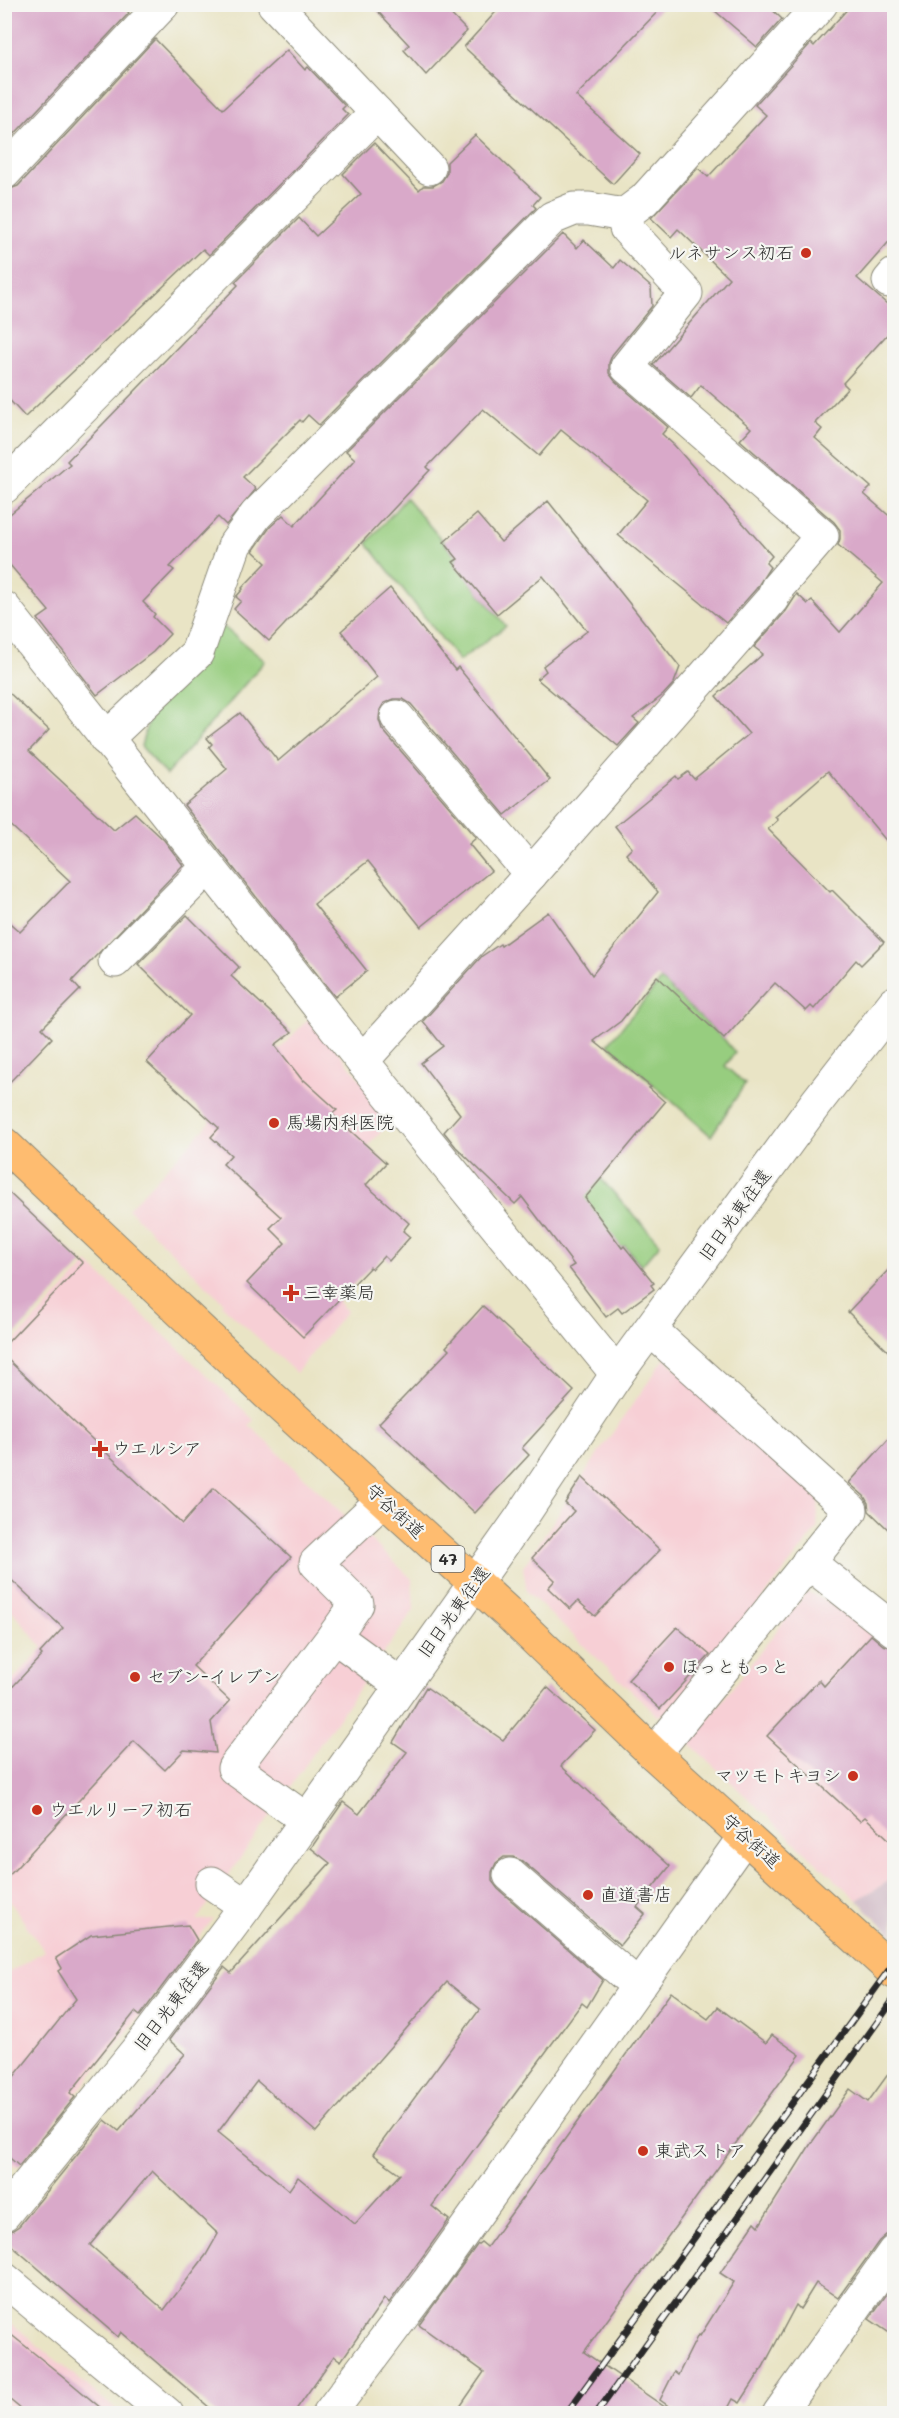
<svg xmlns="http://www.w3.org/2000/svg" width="899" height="2418" viewBox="0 0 899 2418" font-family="Mali,'Klee One',sans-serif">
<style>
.built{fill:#f7cfd5}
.industrial{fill:#d2bdc8}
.green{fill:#97cd7f;stroke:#617c55;stroke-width:1.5}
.building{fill:#d9a9c9;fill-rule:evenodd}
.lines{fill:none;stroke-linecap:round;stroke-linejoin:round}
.minor-casing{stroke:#8a8878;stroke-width:35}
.major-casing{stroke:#8a8878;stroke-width:35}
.minor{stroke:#fff;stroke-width:33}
.major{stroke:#febc70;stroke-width:33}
.rail-casing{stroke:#2b2b2b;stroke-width:7}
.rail{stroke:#f6f6f2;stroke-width:4.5;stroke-dasharray:14;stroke-linecap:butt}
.poi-dot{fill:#c8321e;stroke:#f6f6f2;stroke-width:2}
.labels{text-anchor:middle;stroke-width:4.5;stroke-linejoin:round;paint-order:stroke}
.shield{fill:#f6f6f2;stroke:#686867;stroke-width:1.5}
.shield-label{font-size:16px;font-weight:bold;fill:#2b2b2b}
.poi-label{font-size:18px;fill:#2b2b2b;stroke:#f6f6f2;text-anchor:start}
.street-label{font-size:18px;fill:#2b2b2b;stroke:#f6f6f2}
</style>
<rect width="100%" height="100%" fill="#f6f6f2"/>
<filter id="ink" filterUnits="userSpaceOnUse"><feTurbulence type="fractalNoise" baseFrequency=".0167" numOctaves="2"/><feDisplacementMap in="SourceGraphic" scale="12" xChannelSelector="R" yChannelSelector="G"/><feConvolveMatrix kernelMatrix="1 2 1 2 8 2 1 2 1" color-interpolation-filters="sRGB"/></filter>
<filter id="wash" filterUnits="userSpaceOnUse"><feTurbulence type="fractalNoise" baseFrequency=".008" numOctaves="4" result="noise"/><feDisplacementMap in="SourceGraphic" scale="24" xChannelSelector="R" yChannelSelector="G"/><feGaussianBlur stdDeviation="1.35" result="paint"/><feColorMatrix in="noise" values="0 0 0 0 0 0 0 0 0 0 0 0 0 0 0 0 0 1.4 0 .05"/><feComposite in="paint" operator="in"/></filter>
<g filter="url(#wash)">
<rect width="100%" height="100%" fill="#e9e4c5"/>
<g class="built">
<polygon points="310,1017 393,1119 278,1242 347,1311 296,1373 222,1305 223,1302 128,1209"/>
<polygon points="88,1263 254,1420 249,1425 412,1579 414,1610 197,1920 213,1919 129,2029 17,2166 5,2164 5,1975 44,1951 5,1894 4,1689 43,1648 5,1602 5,1351"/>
<polygon points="665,1358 819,1495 817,1529 676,1710 658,1716 527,1592 523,1567 604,1445"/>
<polygon points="807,1592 843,1609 894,1652 894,1878 857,1900 689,1743"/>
<polygon points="5,2318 120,2413 5,2413"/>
</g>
<polygon class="industrial" points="894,1878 894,1936 857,1900"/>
<g class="green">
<polygon points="406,498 458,559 454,562 506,626 459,661 367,543"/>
<polygon points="220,624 265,661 166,775 141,746 149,718"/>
<polygon points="661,980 724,1039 735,1053 725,1066 745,1084 711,1136 608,1044"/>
<polygon points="585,1161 660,1244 641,1266 625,1246 622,1248 576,1206"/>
</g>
<g id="blocks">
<g class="building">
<polygon points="4,4 121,4 129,13 4,145"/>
<polygon points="371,4 441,4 467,31 426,75 404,50 409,45"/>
<polygon points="503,4 665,4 576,96 640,154 613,184 464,47"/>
<polygon points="707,4 766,4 782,19 757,47"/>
<polygon points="852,4 894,4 894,236 857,278 894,310 894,327 843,383 848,388 815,423 822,429 815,438 871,487 864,494 894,520 894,850 828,771 775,817 778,820 768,829 830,892 832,890 884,942 861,965 856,960 814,1009 811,1006 806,1011 775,983 724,1039 657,976 621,1021 594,1041 651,1087 649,1088 665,1102 585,1198 622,1248 624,1246 654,1283 651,1285 654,1289 622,1313 618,1308 606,1317 569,1268 574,1265 522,1197 515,1204 456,1147 444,1132 460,1114 421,1063 443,1046 423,1021 482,956 500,944 501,946 548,912 592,975 658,892 626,854 632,848 615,826 676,776 678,779 688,772 694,779 749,734 716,696 763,654 754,647 786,611 797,594 808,604 812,601 840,632 883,583 838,545 840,539 840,530 834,522 740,440 751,428 701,385 691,398 653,365 729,278 678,229 671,237 651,218 698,168 708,177 766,115 755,105 811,43 814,46"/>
<polygon points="155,39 223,109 287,50 305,70 308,67 345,106 342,109 348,115 209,255 203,249 25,417 4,394 4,191 18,186"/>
<polygon points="475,135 540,197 533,205 536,208 319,425 308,415 302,422 300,420 243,477 256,489 226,525 218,517 170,567 174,570 143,602 155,614 153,617 170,634 153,652 97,695 38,619 49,611 4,558 4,519 70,464 67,461 238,285 235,282 299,218 316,236 361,194 343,174 374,143 419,190 423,186 433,186 442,181 447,173 447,162"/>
<polygon points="563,234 577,248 584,240 614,268 620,260 651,287 652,306 612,355 609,363 609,373 615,381 668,427 662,434 674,445 772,556 766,563 770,567 756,589 726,623 618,535 647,500 561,430 539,456 483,409 427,467 430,470 269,641 234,609 241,601 236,597 243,589 242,588 266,563 253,551 270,527 283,515 294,526 355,459 346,451"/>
<polygon points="548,501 680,667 674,683 663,695 633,718 639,723 618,746 537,679 546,671 543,666 587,631 543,576 497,614 453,562 458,559 444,542 477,514 501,542"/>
<polygon points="390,588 455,670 458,667 550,780 505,815 411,704 403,699 394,699 384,703 380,710 379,720 382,729 476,838 469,844 491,871 421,927 368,861 314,904 367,971 335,997 184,805 227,769 209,747 212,744 207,738 240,713 278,761 377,677 341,631"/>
<polygon points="4,688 49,730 29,751 114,830 135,813 164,840 183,865 72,981 80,990 42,1028 52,1038 4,1088 4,918 20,932 70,881 4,819"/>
<polygon points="187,915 239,967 231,976 292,1032 275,1045 303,1081 304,1080 337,1110 332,1114 386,1163 366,1185 409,1223 403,1231 410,1237 389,1261 384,1256 372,1269 370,1267 303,1337 247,1283 285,1243 270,1228 281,1217 223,1164 231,1155 211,1137 219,1128 147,1062 190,1015 138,964"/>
<polygon points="4,1188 83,1263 4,1346"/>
<polygon points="894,1264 894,1357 848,1312"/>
<polygon points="483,1306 574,1391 522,1448 529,1455 475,1513 379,1423 449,1350 446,1347"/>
<polygon points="4,1356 182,1524 214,1488 291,1557 193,1666 230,1701 211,1722 216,1753 184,1750 165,1770 134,1741 4,1881 4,1696 42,1655 40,1653 63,1628 4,1573"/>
<polygon points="894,1433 894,1535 869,1511 868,1503 864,1496 849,1483"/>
<polygon points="582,1477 660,1550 595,1616 578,1601 570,1609 548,1588 555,1580 532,1558 574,1511 565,1503"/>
<polygon points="677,1627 710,1655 660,1709 628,1680"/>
<polygon points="871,1635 883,1645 894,1648 894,1844 865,1817 860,1821 767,1736 819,1680 824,1686"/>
<path d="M426 1687 503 1740 547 1687 595 1730 561 1766 670 1866 637 1907 645 1914 620 1945 522 1861 513 1857H504L496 1863 492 1872V1881L498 1889 603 1980 587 2007 582 2003 432 2206 449 2220 389 2303 384 2299 341 2361 334 2356 293 2414H217L121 2332 118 2337 4 2239V2236L19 2226 105 2120 119 2131 185 2054 169 2040 224 1967 231 1973 330 1863 311 1848 343 1802 359 1814 407 1752 393 1742ZM447 1982 480 2009 373 2154 400 2174 355 2224 298 2177 289 2190 218 2132 257 2081 316 2132ZM152 2171 218 2234 206 2255 164 2310 90 2245Z"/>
<polygon points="188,1925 197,1940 140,2016 135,2012 70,2093 75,2097 19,2166 4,2153 4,2089 76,1999 58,1971 62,1968 56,1958 91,1935"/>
<polygon points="671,1992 708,2019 718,2007 766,2043 772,2035 800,2055 584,2352 675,2414 455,2414 484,2372 419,2325 477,2245 481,2242 487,2247"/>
<polygon points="894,2066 894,2233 886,2235 879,2241 838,2298 816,2283 800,2309 796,2305 763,2367 740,2403 733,2399 725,2414 680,2414 660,2400 674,2372 678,2375 698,2335 700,2336 734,2282 720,2273 755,2222 759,2226 810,2145 850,2089 868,2102"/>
<polygon points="894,2284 894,2336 869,2319"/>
<polygon points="4,2329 65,2378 108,2414 27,2414 4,2395"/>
</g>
</g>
</g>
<g filter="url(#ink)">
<use href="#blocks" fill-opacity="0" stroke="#8a8878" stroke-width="1.5"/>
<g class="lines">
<defs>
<g id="minor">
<polyline points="377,113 429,168"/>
<polyline points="4,173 163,4"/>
<polyline points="624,215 644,200 821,4"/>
<polyline points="889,281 894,275"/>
<polyline points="4,487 377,113 274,4"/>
<polyline points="4,608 362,1061 617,1374"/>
<polyline points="397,717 531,874"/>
<polyline points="106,739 197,653 235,544 256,515 552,218 574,209 589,209 624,215 626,228 686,293 627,367 822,536 777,588 772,599 531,874 362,1061"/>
<polyline points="115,961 208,867"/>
<polyline points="651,1330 851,1510 654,1754"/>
<polyline points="808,1562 894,1630"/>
<polyline points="334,1636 357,1604 316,1563 383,1500"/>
<polyline points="308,1821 234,1768 334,1636 401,1685"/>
<polyline points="510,1875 638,1986"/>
<polyline points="212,1883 246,1906"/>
<polyline points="4,2214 147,2038 246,1906 521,1518 617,1374 816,1103 894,1003"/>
<polyline points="4,2279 167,2414"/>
<polyline points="329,2414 428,2282 745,1836"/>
<polyline points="779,2414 894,2252"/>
</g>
<polyline id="major" points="4,1144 271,1397 509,1614 654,1754 894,1972"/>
</defs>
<use href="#minor" class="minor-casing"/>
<use href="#major" class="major-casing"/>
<use href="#minor" class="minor"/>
<use href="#major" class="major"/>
<defs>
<g id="rail">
<polyline points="566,2414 894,1963"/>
<polyline points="596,2414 894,1999"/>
</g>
</defs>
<use href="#rail" class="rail-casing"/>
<use href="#rail" class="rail"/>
</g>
</g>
<g class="poi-dot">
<circle cx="806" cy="253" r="6"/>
<circle cx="274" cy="1123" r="6"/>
<path d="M288 1284h6v6h6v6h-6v6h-6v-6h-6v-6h6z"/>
<path d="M97 1440h6v6h6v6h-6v6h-6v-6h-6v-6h6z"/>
<circle cx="669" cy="1667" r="6"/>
<circle cx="135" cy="1677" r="6"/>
<circle cx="853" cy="1776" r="6"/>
<circle cx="37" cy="1810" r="6"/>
<circle cx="588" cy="1895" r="6"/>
<circle cx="643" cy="2151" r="6"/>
</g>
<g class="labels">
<rect class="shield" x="431.5" y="1546" width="33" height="26" rx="4.5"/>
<g class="shield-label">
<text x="448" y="1565">47</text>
</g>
<g class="poi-label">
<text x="794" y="259" text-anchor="end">ルネサンス初石</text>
<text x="286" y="1129">馬場内科医院</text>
<text x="303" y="1299">三幸薬局</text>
<text x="112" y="1455">ウエルシア</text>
<text x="681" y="1673">ほっともっと</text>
<text x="147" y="1683">セブン-イレブン</text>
<text x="841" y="1782" text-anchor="end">マツモトキヨシ</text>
<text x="49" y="1816">ウエルリーフ初石</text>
<text x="600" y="1901">直道書店</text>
<text x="655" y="2157">東武ストア</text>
</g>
<g class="street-label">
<text transform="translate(735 1215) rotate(-54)" y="6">旧日光東往還</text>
<text transform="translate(395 1511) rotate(42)" y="6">守谷街道</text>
<text transform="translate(454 1612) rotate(-54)" y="6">旧日光東往還</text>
<text transform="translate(751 1841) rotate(42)" y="6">守谷街道</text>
<text transform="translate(171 2006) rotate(-52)" y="6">旧日光東往還</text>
</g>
</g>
<rect width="899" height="2418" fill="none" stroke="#f6f6f2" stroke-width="24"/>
</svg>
